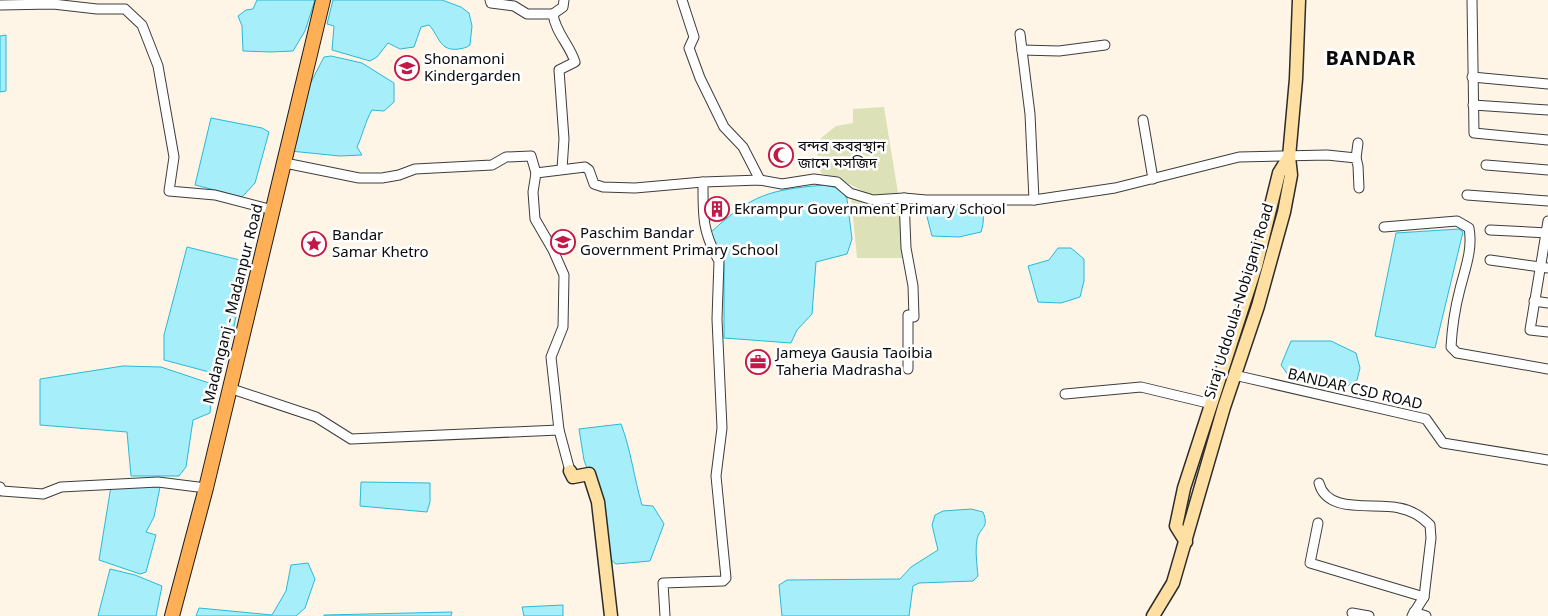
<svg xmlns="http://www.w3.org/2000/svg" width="1548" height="616" viewBox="0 0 1548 616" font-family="Georgia,'Noto Sans Bengali',serif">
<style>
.cemetery{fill:#dde1b8}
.water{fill:#a7eefb;stroke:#29b9d7}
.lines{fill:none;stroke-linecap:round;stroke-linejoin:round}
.street-casing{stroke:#3d3d3d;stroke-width:11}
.secondary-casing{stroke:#2c2c2c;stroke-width:15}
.primary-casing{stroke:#1b1b1b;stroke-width:16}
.street{stroke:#fff;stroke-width:9}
.secondary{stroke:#ffe0a2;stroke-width:12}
.primary{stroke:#ffb057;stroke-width:14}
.labels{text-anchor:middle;stroke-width:5;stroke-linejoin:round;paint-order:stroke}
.poi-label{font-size:15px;fill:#0a0a0a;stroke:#fff;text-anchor:start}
.street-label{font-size:15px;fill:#0a0a0a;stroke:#fff}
.district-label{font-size:20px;font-weight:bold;letter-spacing:1px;fill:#0a0a0a;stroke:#fff}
</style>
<rect width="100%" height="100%" fill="#fff5e7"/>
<g class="cemetery">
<polygon points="884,107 898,193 870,195 838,178 821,173 815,143 836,126 853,123 853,109"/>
<polygon points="851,197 903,203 905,258 857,258"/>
</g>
<g class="water">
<polygon points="257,0 315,0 305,31 293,51 271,52 243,51 242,26 238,16 246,10 253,9"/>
<path d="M333 0H442L461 7 469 13 472 26 470 45C466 48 464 48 459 49 439 52 439 35 429 25L421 27 414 47 400 49 388 43 377 57 370 61 332 50 334 26 327 24Z"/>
<polygon points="6,35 6,91 0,92 0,36"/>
<path d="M331 56 362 63 394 83V102L384 111 372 110C365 122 363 134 357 147L362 155 340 156 290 151 308 88 324 57Z"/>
<polygon points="211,118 262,128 269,132 255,183 242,197 195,185"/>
<path d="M824 185 838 188 844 193 847 199 852 239 847 254 816 262 812 314 797 330 791 343 724 338V264L711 232C753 194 769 190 824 185Z"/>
<path d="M979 203C985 211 984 223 981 232L959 237 932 236 925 209Z"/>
<polygon points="1459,229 1463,232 1435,348 1375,336 1396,233"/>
<polygon points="187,247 248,262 227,358 223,368 213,373 164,360 164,335"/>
<polygon points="1058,248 1071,248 1084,259 1084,281 1080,297 1061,303 1038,302 1028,266 1049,260"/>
<polygon points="1291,341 1331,341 1356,353 1360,368 1357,380 1346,387 1291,379 1281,365"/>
<polygon points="123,366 161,367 212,384 210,413 193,420 186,467 179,476 131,476 127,432 40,425 40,379"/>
<path d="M621 424C631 450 634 478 642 505L653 506 664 524 650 561 616 564 602 552 597 496 584 460 579 429Z"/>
<polygon points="361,482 430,483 430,502 427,512 360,506"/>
<polygon points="111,486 160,487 154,517 146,532 156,535 146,572 140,574 99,560"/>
<path d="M971 509 983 512C990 529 979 527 977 540 975 552 977 564 978 576L973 581 919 583 913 586 909 616H782L779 585 787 580 900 579 911 567 938 550 932 525 935 515 943 511Z"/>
<polygon points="308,563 315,579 305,608 296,616 196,616 199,608 272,615 286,591 291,565"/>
<polygon points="110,569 135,575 162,586 156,616 98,616"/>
<polygon points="563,605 563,616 524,616 522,607"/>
<polygon points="452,612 451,616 324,616 324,615"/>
</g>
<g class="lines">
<defs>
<g id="street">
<path d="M490 0 491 3 514 6 527 14H553C555 32 570 45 575 62L559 70 564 139 562 169"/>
<polyline points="682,0 694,37 689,48 700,78 724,127 743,147 760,180"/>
<polyline points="1472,0 1474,133 1548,140"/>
<polyline points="0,5 53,4 97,9 125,9 142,25 158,66 174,157 169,191 215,195 273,210"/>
<polyline points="553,14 563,7 564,0"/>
<polyline points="1020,34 1030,114 1034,200"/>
<polyline points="1022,50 1059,51 1105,45"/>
<polyline points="1472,77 1548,84"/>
<polyline points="1473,105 1548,110"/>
<polyline points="1143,120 1153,179"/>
<polyline points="1356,158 1358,143"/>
<polyline points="285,163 359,178 382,178 399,175 415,169 492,165 506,157 531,156 536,173 585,167 589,170 594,184 603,187 635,188 703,182 760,180 782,184 814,179 837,182 850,193 873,200 904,198 926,200 1034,200 1115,188 1239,157 1327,155 1356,158 1358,166 1359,188"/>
<polyline points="1486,165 1548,170"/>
<polyline points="536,173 533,192 535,219 553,250 564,275 563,327 551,357 559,430 570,471"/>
<polyline points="1467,195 1548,201"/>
<polyline points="904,198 906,248 913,286 914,317 908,315 908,369"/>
<polyline points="1548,221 1530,330 1548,332"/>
<path d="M1384 227 1457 221 1469 228C1473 249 1465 269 1460 289 1455 308 1452 328 1451 347L1457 353 1548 369"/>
<polyline points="1490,230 1548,233"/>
<polyline points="1490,260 1548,268"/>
<polyline points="1534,301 1548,303"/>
<polyline points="1234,375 1426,419 1443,443 1548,460"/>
<polyline points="229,388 316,417 351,439 559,430"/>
<polyline points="1065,394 1141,387 1212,404"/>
<path d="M1319 483C1327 515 1375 502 1399 508 1411 510 1422 517 1430 525L1431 538 1424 597 1412 616"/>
<polyline points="0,487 2,491 43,494 61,487 158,482 206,488"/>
<polyline points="1318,523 1310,563 1424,597"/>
<polyline points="1414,612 1426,616"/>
<polyline points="1352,613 1369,616"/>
<path d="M665 616 663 583 723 581 726 578 716 476 722 428 717 319 719 261C702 231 703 216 703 182"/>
</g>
<g id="secondary">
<polyline points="570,471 573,477 589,474 598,502 611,616"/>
<polyline points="1186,542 1176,526 1184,488 1256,266 1279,173 1289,157"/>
<polyline points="1153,616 1173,583 1224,407 1258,306 1284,212 1291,175 1289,157 1296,79 1299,0"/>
</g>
<polyline id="primary" points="172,616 206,488 323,0"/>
</defs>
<use href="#street" class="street-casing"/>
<use href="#secondary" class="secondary-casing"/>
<use href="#primary" class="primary-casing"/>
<use href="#street" class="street"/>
<use href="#secondary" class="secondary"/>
<use href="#primary" class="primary"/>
</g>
<defs>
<symbol id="school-ring" viewBox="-11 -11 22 22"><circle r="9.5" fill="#fff" stroke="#c31947" stroke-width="1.5"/><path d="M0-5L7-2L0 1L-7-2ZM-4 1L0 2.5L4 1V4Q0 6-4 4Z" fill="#c31947"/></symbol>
<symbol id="mosque-ring" viewBox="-11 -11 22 22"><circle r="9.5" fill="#fff" stroke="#c31947" stroke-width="1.5"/><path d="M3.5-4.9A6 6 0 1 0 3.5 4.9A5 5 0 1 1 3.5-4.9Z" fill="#c31947"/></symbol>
<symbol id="building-ring" viewBox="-11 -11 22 22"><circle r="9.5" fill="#fff" stroke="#c31947" stroke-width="1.5"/><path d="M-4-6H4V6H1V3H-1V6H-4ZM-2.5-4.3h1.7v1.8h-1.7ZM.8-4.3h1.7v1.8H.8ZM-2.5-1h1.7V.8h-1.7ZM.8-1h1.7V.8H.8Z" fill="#c31947"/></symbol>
<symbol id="sight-ring" viewBox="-11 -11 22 22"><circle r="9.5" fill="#fff" stroke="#c31947" stroke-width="1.5"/><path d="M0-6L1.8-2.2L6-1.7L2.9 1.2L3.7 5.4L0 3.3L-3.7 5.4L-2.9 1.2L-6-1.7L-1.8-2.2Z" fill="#c31947"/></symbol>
<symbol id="office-ring" viewBox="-11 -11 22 22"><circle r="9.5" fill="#fff" stroke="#c31947" stroke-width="1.5"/><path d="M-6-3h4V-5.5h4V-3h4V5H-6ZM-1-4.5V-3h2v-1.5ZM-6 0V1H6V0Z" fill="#c31947"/></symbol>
</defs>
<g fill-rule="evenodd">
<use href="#school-ring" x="393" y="54" width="28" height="28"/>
<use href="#mosque-ring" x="767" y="141" width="28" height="28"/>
<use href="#building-ring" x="703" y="195" width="28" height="28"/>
<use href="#school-ring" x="549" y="228" width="28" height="28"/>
<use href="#sight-ring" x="300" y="230" width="28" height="28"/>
<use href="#office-ring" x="744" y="348" width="28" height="28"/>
</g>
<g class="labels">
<g class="poi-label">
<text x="424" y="64">Shonamoni<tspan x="424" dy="17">Kindergarden</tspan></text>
<text x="798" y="151">বন্দর কবরস্থান<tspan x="798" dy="17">জামে মসজিদ</tspan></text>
<text x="734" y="214">Ekrampur Government Primary School</text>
<text x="580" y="238">Paschim Bandar<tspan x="580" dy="17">Government Primary School</tspan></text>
<text x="332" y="240">Bandar<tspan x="332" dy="17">Samar Khetro</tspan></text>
<text x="776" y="358">Jameya Gausia Taoibia<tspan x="776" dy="17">Taheria Madrasha</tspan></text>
</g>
<g class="street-label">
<text transform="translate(1239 301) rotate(-73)" y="5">Siraj Uddoula-Nobiganj Road</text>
<text transform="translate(233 304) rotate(-76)" y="5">Madanganj - Madanpur Road</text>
<text transform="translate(1355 389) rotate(13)" y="5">BANDAR CSD ROAD</text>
</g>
<g class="district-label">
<text x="1371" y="65">BANDAR</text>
</g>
</g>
</svg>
